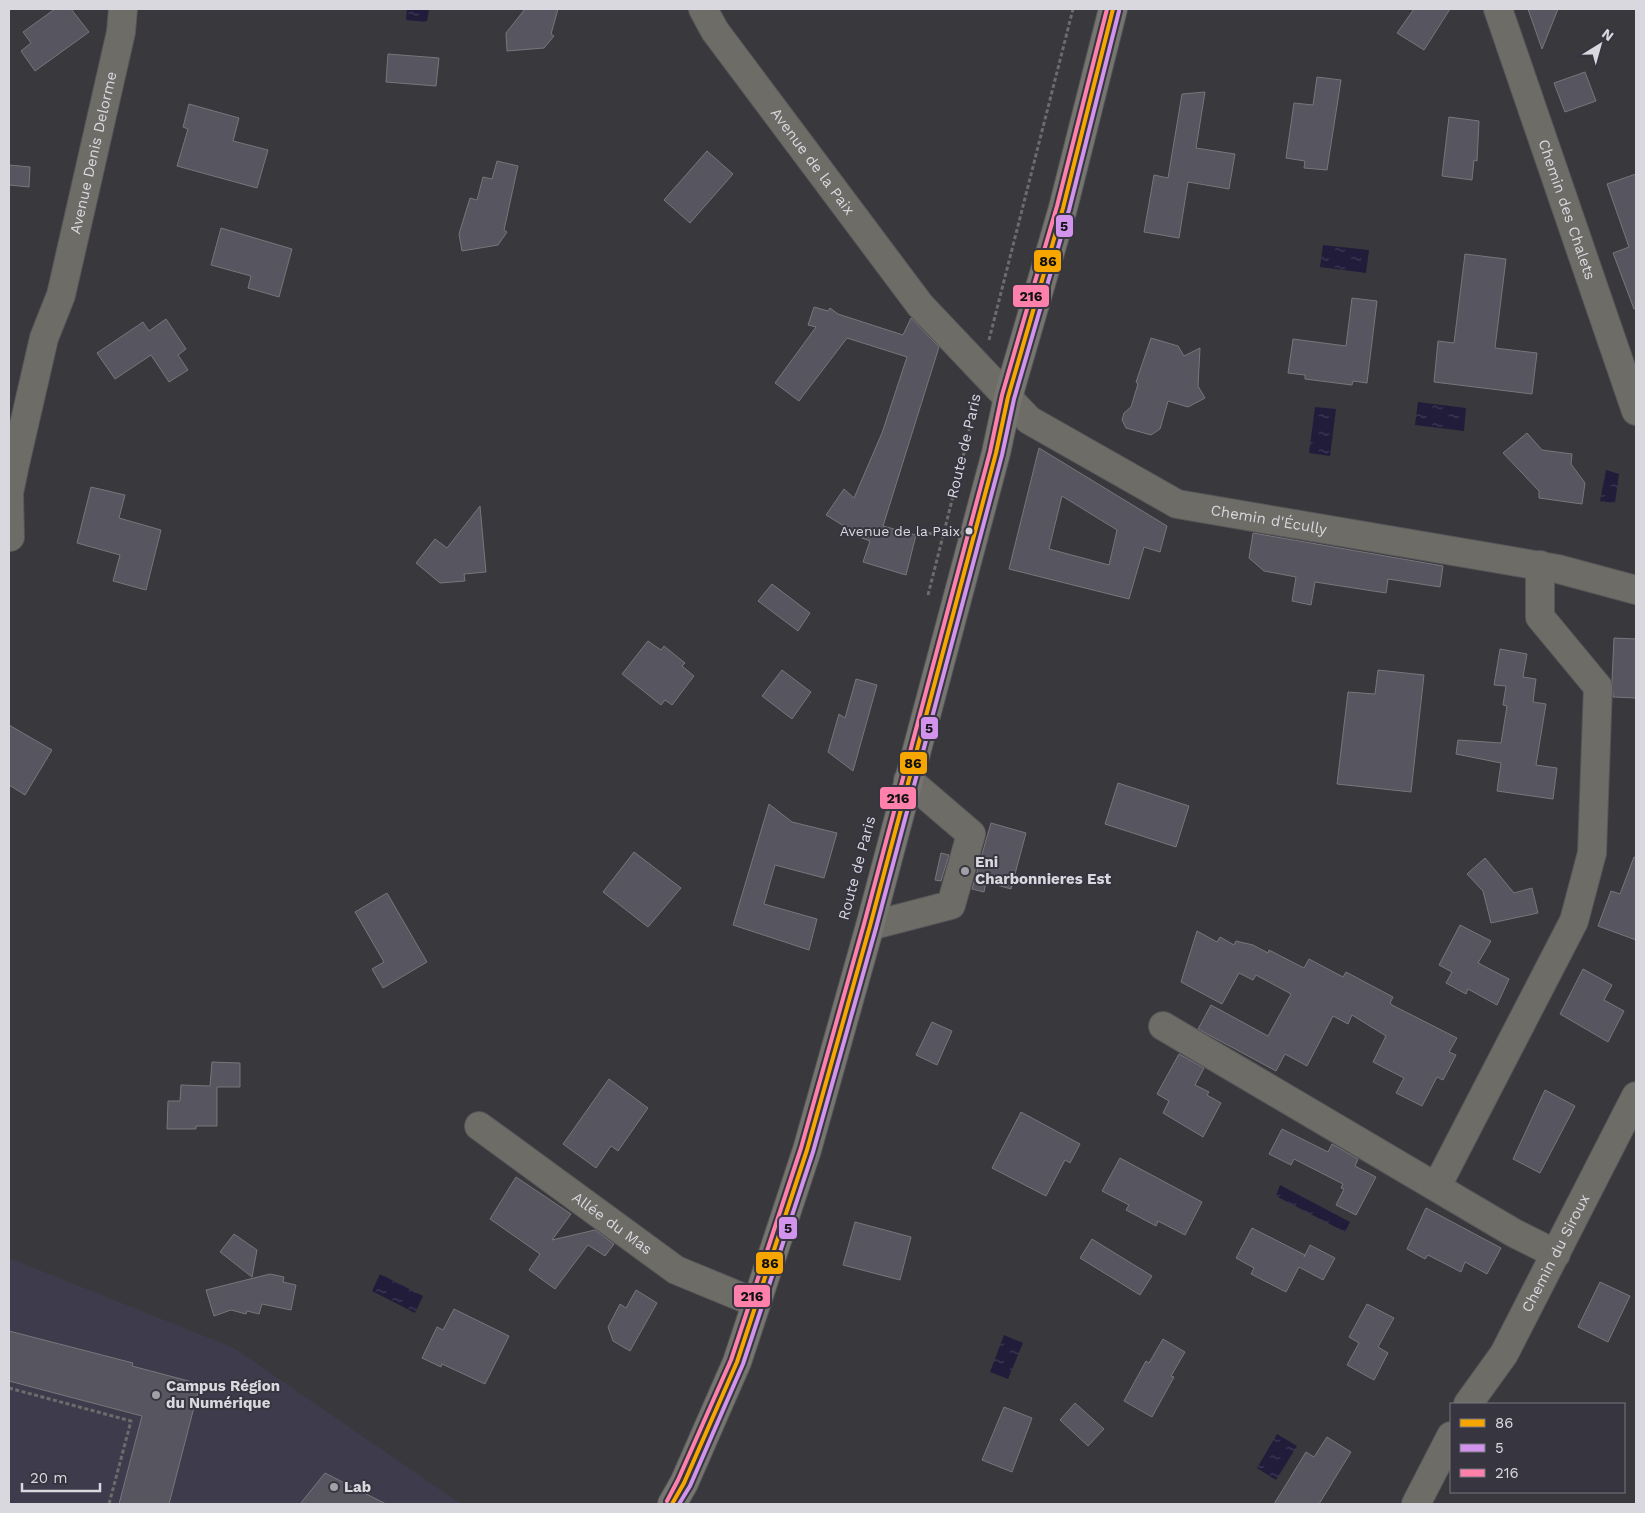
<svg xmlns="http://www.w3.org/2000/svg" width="1645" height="1513" viewBox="0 0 1645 1513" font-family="'Work Sans',sans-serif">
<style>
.built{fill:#3e3c4c}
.water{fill:url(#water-ripples)}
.building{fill:#575660;stroke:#77767b;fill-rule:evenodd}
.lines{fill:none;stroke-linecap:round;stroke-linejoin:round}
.minor-casing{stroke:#565659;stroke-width:30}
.major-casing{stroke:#565659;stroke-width:30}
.path{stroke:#6c6c6b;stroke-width:3;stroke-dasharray:4 2.5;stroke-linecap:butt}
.minor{stroke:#6d6c67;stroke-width:28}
.major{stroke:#777570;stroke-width:28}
.bus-1-casing{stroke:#363540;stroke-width:8}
.bus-2-casing{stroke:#363540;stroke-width:8}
.bus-3-casing{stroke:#363540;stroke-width:8}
.bus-1{stroke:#f7a600;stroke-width:4}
.bus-2{stroke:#d193ec;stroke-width:4}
.bus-3{stroke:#ff80ab;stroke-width:4}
.bus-dot{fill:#d9d8df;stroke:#363540;stroke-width:2}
.poi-dot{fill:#a1a0a6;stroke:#363540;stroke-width:2}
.labels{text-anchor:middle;stroke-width:4;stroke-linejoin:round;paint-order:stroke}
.bus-label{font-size:14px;fill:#d9d8df;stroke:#363540;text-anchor:end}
.street-label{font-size:15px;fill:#d9d8df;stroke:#363540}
.poi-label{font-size:15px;font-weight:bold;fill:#d9d8df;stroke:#363540;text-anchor:start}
.line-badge{stroke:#363540;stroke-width:2}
.pale-badge-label{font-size:14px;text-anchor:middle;font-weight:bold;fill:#111}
</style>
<defs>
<pattern id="water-ripples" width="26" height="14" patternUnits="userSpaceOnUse" patternTransform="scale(1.25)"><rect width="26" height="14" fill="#211c3a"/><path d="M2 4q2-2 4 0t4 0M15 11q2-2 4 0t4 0" fill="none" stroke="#413c56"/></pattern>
</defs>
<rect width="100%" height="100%" fill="#38383d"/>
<polygon class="built" points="9,1258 234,1348 461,1504 9,1504"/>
<g class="water">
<polygon points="407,9 429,9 427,22 406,20"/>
<polygon points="1323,245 1369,250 1366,273 1320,267"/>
<polygon points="1418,402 1466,408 1464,431 1415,425"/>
<polygon points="1315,407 1336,409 1330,456 1309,453"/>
<polygon points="1606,470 1619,474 1615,503 1600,501"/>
<polygon points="1280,1185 1350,1222 1345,1232 1276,1196"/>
<polygon points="380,1274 423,1296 415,1313 372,1291"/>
<polygon points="1004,1335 1023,1343 1008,1379 990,1372"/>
<polygon points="1277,1434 1297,1446 1276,1480 1257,1468"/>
</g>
<g class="building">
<polygon points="55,9 71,9 89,32 35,71 21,51 31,43 23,32"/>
<polygon points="525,9 558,9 551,34 554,36 544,48 507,51 506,33"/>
<polygon points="1414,9 1450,9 1424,50 1397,33"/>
<polygon points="1528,9 1558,9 1542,49"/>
<polygon points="388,54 439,58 436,86 386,82"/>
<polygon points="1585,72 1596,101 1565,112 1554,83"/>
<polygon points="1317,77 1341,80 1327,170 1304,168 1305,161 1286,158 1294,103 1313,105"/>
<polygon points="1205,92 1196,148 1235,154 1229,189 1188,182 1179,238 1144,232 1154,175 1168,178 1182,94"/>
<polygon points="189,104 239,118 233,141 268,150 257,188 177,166 188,129 183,127"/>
<polygon points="1449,117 1479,121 1477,161 1474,160 1472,180 1442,176"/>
<polygon points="707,151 733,174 690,223 664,200"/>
<polygon points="497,161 518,166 504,230 507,232 498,245 462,251 459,234 470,198 477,200 483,177 492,179"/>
<polygon points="9,165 30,167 29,187 9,185"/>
<polygon points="1636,174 1636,308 1634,309 1613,253 1629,247 1607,184"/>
<polygon points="221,228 292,249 279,297 248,288 251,276 211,265"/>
<polygon points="1465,254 1506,259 1495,348 1537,353 1532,394 1434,382 1438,341 1454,343"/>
<polygon points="1352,298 1377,301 1367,383 1353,381 1352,385 1305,379 1305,375 1288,373 1293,339 1346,346"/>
<polygon points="814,307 828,311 830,308 838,314 903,335 911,318 939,347 883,526 916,535 906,575 863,562 870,541 846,532 847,528 826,515 844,489 854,498 882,433 907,357 847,338 799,401 775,383 816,327 808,325"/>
<polygon points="166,319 186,349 178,355 188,370 169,382 151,355 115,379 97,353 143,322 149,331"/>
<polygon points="1151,338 1178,346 1184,356 1200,348 1198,386 1205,398 1188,407 1168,401 1160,429 1151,435 1126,428 1122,420 1124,413 1131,407 1138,384 1136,382"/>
<polygon points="1527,433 1542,450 1572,454 1571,464 1585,483 1582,504 1539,498 1539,491 1503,453"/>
<path d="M1039 448 1167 526 1160 552 1144 547 1129 599 1009 569ZM1062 496 1117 530 1109 565 1049 549Z"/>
<polygon points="91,487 125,495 119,518 161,530 146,590 113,581 120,555 77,543"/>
<polygon points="480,506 486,572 464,574 465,581 440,583 416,563 435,539 447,548"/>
<polygon points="1253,533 1443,566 1440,587 1388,579 1386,593 1315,582 1311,605 1292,601 1296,577 1264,571 1249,558"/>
<polygon points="772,584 810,613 798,631 758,601"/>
<polygon points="1614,638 1636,639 1636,698 1613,697 1612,681"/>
<polygon points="648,641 661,650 664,646 685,663 682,666 694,676 672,705 665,700 661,705 622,674"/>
<polygon points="1500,649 1527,654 1523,677 1536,679 1533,702 1546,704 1536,765 1557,768 1553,799 1497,791 1501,763 1456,754 1458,740 1501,743 1507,706 1503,705 1506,686 1494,685"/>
<polygon points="782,670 811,692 792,719 762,696"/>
<polygon points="1378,670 1424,675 1411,792 1337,784 1348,692 1375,694"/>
<polygon points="856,679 877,685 853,771 828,752 839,714 845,718"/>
<polygon points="9,725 52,750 25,795 9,785"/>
<polygon points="1118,783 1189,806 1176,847 1105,824"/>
<polygon points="769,804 792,822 837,833 824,878 775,865 764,904 817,919 809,950 733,925"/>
<polygon points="991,823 1026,833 1011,889 986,882 984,892 972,889"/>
<polygon points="634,852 681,888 648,927 603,892"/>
<polygon points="941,853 949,855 941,881 935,880"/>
<polygon points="1634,857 1636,858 1636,940 1598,926 1611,891 1620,894"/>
<polygon points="1485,858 1514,893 1532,888 1538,913 1491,923 1483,891 1467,874"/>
<polygon points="387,893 427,962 383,988 372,969 384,962 355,912"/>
<polygon points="1460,925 1491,941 1478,963 1509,979 1497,1005 1468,989 1466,994 1446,983 1452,972 1439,965"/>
<polygon points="1197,931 1217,942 1220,937 1234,945 1236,941 1253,945 1268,953 1269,950 1304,968 1309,959 1343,977 1346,972 1393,997 1390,1003 1392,1005 1457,1038 1449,1052 1456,1055 1443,1080 1437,1077 1422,1106 1396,1093 1404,1078 1373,1062 1386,1036 1352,1015 1348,1024 1333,1016 1307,1066 1285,1054 1276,1071 1198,1029 1211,1005 1268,1036 1291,994 1256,975 1253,980 1239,973 1222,1004 1181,982"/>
<polygon points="1583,969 1612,985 1604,1000 1624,1011 1608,1042 1560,1014"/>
<polygon points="932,1022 952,1031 937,1065 916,1055"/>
<polygon points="1179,1054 1204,1068 1195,1085 1209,1092 1207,1095 1221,1103 1203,1137 1163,1113 1169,1101 1157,1094"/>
<polygon points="212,1062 240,1063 240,1087 217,1087 217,1126 196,1126 196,1129 167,1129 168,1101 180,1101 181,1085 210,1086"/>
<polygon points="609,1079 648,1108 618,1151 611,1146 596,1168 563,1144"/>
<polygon points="1545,1090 1575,1106 1540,1173 1513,1159"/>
<polygon points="1021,1112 1080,1144 1070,1163 1065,1160 1046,1196 992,1168"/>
<polygon points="1282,1129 1328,1152 1332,1144 1358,1159 1355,1166 1376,1177 1356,1215 1336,1205 1344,1189 1341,1188 1343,1184 1294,1159 1291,1165 1269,1154"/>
<polygon points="1120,1158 1202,1202 1185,1235 1158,1221 1156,1226 1126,1210 1129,1205 1102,1191"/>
<polygon points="516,1177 571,1214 552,1240 595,1230 614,1244 605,1256 588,1245 555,1289 529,1270 540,1254 490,1219"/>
<polygon points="1426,1208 1501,1248 1487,1274 1465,1262 1461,1272 1428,1255 1425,1259 1407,1249"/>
<polygon points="855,1222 911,1237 900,1280 843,1265"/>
<polygon points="1252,1228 1305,1255 1304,1257 1310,1245 1335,1258 1323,1280 1299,1267 1286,1292 1251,1274 1254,1268 1236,1258"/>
<polygon points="234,1234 257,1250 252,1277 220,1252"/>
<polygon points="1092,1239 1152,1276 1140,1295 1080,1258"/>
<polygon points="270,1274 284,1277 283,1282 296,1285 291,1310 262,1304 259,1314 247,1311 246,1314 231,1310 214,1316 206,1290"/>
<polygon points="1600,1282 1630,1296 1608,1342 1578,1327"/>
<polygon points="636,1290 657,1303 630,1351 613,1341 608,1327 620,1304 626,1308"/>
<polygon points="1367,1304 1394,1318 1378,1347 1388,1353 1374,1380 1347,1365 1359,1343 1349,1337"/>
<polygon points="454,1309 509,1336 485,1384 442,1364 441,1367 422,1358 437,1327 443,1330"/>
<polygon points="9,1331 133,1363 132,1366 200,1384 169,1504 119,1504 142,1416 9,1381"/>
<polygon points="1163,1339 1185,1352 1171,1376 1174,1377 1152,1417 1124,1401 1146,1361 1149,1363"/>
<polygon points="1075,1403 1104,1429 1088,1446 1060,1420"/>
<polygon points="1004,1407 1032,1418 1012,1472 982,1460"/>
<polygon points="1327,1437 1351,1452 1319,1504 1274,1504 1306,1452 1314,1457"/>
<polygon points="325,1473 386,1504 300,1504"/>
</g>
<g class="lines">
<defs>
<g id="minor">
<path id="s1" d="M703 9 715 31 920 305 1029 420 1177 504 1558 569 1636 590"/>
<path id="s2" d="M1498 9 1636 411"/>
<path id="s3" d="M10 537 9 493 15 464 44 338 61 295 121 32 123 9"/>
<polyline points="870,926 951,905 971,834 908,780"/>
<polyline points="1163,1026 1514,1233 1556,1254"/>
<path id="s4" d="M479 1126 676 1270 756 1303"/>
<polyline points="1437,1186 1574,921 1592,853 1598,687 1540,617 1540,565"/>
<path id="s5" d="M1468 1404 1504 1354 1636 1096"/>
<polyline points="1416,1504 1451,1436"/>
</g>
<polyline id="major" points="672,1504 684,1483 737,1362 807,1150 870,926 996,453 1008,397 1063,208 1113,9"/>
</defs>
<use href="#minor" class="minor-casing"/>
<use href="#major" class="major-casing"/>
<g class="path">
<polyline points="989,340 1073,9"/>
<polyline points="928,533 932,534"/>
<polyline points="928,595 966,445 975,402"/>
<polyline points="9,1388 131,1421 109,1504"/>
</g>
<use href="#minor" class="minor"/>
<use href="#major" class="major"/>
<defs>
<polyline id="bus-1" points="672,1504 684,1483 737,1362 807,1150 870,926 996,453 1008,397 1063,208 1113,9"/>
<polyline id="bus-2" points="679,1504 690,1486 743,1364 813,1152 876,928 1002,455 1014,399 1069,210 1119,11"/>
<polyline id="bus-3" points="667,1501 678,1480 731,1360 801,1148 864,924 990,452 1002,395 1057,206 1107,9"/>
</defs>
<use href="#bus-1" class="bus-1-casing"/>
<use href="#bus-2" class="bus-2-casing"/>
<use href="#bus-3" class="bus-3-casing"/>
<use href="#bus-1" class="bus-1"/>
<use href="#bus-2" class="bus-2"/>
<use href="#bus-3" class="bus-3"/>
</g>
<circle class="bus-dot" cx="969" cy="531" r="4.5"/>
<g class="poi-dot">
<circle cx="965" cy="871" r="5"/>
<circle cx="156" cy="1395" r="5"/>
<circle cx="334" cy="1487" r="5"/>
</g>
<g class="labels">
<g class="bus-label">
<text x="960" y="536">Avenue de la Paix</text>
</g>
<g class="street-label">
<text dy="5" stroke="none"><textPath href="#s3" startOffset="395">Avenue Denis Delorme</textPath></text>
<text dy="5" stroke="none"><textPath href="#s1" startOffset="188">Avenue de la Paix</textPath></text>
<text dy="5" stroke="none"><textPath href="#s2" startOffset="212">Chemin des Chalets</textPath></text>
<text transform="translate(964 446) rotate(-77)" y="5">Route de Paris</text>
<text dy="5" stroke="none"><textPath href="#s1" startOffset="789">Chemin d'Écully</textPath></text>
<text transform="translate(857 868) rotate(-75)" y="5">Route de Paris</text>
<text dy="5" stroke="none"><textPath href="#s4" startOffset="165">Allée du Mas</textPath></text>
<text dy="5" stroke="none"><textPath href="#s5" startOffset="175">Chemin du Siroux</textPath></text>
</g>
<g class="poi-label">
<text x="975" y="867">Eni<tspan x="975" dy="17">Charbonnieres Est</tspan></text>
<text x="166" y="1391">Campus Région<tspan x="166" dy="17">du Numérique</tspan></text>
<text x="344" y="1492">Lab</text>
</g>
</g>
<g class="line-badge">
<rect x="1055" y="214" width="19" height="24" rx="5" fill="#d193ec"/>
<rect x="1033" y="249" width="29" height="24" rx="5" fill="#f7a600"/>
<rect x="1012" y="284" width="38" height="24" rx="5" fill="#ff80ab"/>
<rect x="920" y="716" width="19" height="24" rx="5" fill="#d193ec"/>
<rect x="899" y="751" width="29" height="24" rx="5" fill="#f7a600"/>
<rect x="879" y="786" width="38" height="24" rx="5" fill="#ff80ab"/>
<rect x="778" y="1216" width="20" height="24" rx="5" fill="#d193ec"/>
<rect x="755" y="1251" width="29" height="24" rx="5" fill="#f7a600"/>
<rect x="733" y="1284" width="38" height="24" rx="5" fill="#ff80ab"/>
</g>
<g class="pale-badge-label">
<text x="1064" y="231">5</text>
<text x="1048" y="266">86</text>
<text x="1031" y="301">216</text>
<text x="929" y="733">5</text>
<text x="913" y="768">86</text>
<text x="898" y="803">216</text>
<text x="788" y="1233">5</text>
<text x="770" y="1268">86</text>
<text x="752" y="1301">216</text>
</g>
<rect width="1645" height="1513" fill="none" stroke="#d9d8df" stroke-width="20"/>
<rect x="1450" y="1403" width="175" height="90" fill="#363540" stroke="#777680"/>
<rect x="1460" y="1419" width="25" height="8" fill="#f7a600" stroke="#777680"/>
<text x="1495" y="1428" font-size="15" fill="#d9d8df">86</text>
<rect x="1460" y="1444" width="25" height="8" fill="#d193ec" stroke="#777680"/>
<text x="1495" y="1453" font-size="15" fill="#d9d8df">5</text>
<rect x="1460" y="1469" width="25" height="8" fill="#ff80ab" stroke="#777680"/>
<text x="1495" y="1478" font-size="15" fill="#d9d8df">216</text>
<g transform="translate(1600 45) rotate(37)" stroke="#363540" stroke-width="4" paint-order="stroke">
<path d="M0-4L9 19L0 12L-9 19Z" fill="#d9d8df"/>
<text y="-8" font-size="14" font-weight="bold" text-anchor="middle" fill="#d9d8df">N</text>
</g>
<path d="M22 1483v8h78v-8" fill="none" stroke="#d9d8df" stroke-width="2.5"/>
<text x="30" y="1483" font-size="15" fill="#d9d8df" stroke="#363540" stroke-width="4" paint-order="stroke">20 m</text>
</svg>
